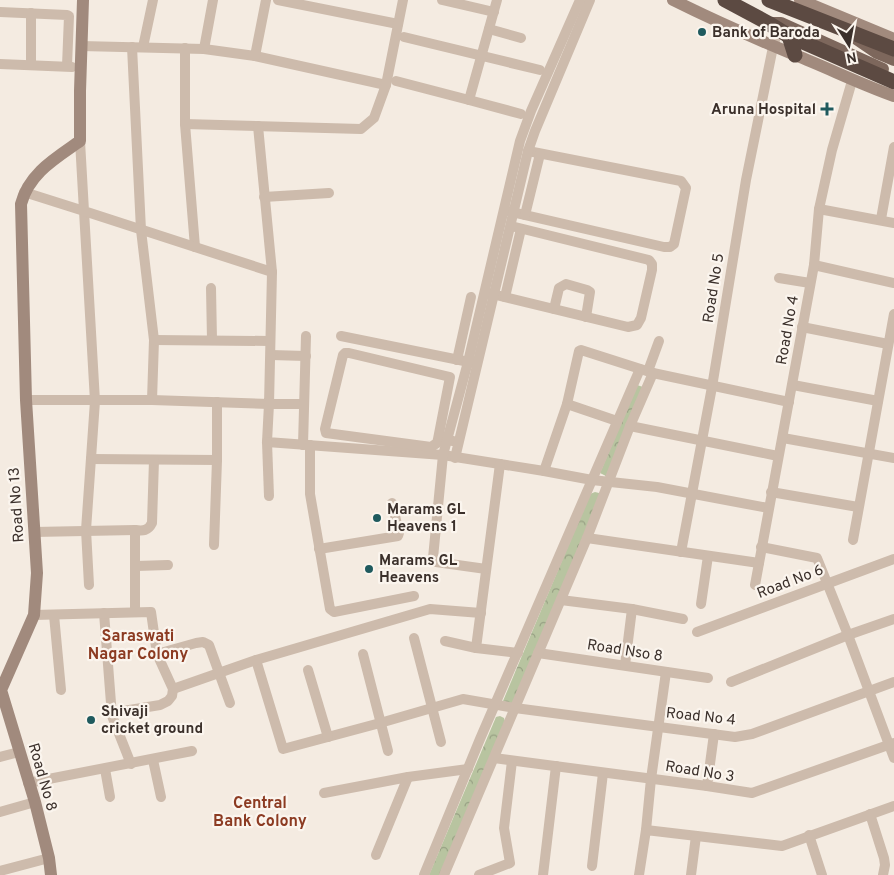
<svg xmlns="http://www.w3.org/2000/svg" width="894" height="875" viewBox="0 0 894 875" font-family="Overpass,sans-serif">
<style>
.forest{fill:url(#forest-crowns)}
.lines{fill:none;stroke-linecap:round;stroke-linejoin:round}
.street{stroke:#cdbbac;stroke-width:10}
.secondary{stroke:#a18a7d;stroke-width:12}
.primary{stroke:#7d675c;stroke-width:12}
.highway{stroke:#5c4a42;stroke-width:15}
.poi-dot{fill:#1f5a5e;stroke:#fbf5ee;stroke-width:2}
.labels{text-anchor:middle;stroke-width:4.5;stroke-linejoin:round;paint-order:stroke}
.poi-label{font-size:15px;font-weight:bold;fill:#3b302b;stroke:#fbf5ee;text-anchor:start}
.street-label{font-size:15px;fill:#3b302b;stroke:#fbf5ee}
.neighbourhood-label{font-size:16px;font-weight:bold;fill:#8c3b22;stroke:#fbf5ee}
</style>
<defs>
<pattern id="forest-crowns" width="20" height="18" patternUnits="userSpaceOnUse" patternTransform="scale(1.25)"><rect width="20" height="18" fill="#b8c4a0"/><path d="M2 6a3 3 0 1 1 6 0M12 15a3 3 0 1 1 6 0" fill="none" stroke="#97a083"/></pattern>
</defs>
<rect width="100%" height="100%" fill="#f4ebe1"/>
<g class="forest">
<polygon points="637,385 643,387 606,476 600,473"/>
<polygon points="595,492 599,493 600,498 512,704 503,701 590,494"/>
<polygon points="500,716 504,718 505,722 440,875 429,875 496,717"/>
</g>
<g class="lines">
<g class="street">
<polyline points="278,0 398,24"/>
<polyline points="442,0 494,12"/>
<polyline points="0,12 67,15 69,16 67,66"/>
<polyline points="489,29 521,38"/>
<polyline points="404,37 540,70"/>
<polyline points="81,46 204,49 255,56 386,85"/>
<polyline points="132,47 141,230 154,340 152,400"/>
<polyline points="143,47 153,0"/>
<polyline points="185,48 185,124 195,247"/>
<polyline points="204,49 213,0"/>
<polyline points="255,56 266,0"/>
<polyline points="0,64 72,67"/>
<polyline points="31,65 31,13"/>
<polyline points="396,81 469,100 497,0"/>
<polyline points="469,100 521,114"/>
<polyline points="185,124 361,129 374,118 386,85 403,0"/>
<polyline points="258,126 272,272"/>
<polyline points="24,192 84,211 95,401 86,530 89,585"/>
<polyline points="264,197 329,193"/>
<polyline points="819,209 894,223"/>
<polyline points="508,211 664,247 670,247 674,244 686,188 681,181 528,151"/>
<polyline points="525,215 540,154"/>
<polyline points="881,219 894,147"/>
<polyline points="814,265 894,283"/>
<polyline points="779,278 810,283"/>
<polyline points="211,288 212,340"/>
<polyline points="488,293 628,327 637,325 641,318 652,270 652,264 649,260 511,226"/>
<polyline points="505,297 521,229"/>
<polyline points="554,309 559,288 566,284 587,290 590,292 586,317"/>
<polyline points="802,327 888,344"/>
<polyline points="341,336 474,363"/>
<polyline points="154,340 270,341"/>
<polyline points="271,355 306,356"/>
<polyline points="457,360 471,297"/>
<polyline points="648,371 659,341"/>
<polyline points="793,385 878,401"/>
<polyline points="26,400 152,400 269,404 272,272 84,211 80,141"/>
<polyline points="304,404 269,404 267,442 443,455 544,471 592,480 657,487 768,508"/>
<polyline points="567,404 579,351 581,350 653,373 789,402"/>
<polyline points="630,426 778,456"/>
<polyline points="783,438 894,458"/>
<polyline points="438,439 450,377 349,353 345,353 343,355 325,429 326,433 431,447 437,443 438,439 453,441"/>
<polyline points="267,442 269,496"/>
<polyline points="303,445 306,336"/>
<polyline points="310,445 310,494 330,609 334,612 414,596"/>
<polyline points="455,458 528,151 535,131 590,0"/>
<polyline points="91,459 217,460"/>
<polyline points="500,464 476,648 518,653"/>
<polyline points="544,471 567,404 617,421"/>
<polyline points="771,492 858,507"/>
<polyline points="34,532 135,530"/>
<polyline points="587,538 759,563"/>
<polyline points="853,540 894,314"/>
<polyline points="214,545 217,460 217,402"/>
<polyline points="761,547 817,558 848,635 894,758"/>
<polyline points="319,549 398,536 399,533 392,503"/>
<polyline points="681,552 712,387 746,180 773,47 778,30"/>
<polyline points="136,566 168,565"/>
<polyline points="486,569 436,562 433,558 443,455 468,362 520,141 531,111 580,0"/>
<polyline points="755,585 814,265 819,209 832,150 852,81"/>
<polyline points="561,600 632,609 683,619"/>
<polyline points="701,604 708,556"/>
<path d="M135 611V530C143 531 148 531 152 523L154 460"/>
<polyline points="104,613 112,716 131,764"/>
<polyline points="34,615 151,612 157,654 173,689 172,696 168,701 160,705 111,713"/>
<polyline points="54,615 61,690"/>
<polyline points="697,632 894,559"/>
<polyline points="414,638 441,742"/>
<polyline points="445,641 476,648"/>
<polyline points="538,653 708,678"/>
<polyline points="157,654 196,643 203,642 209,645 230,703"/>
<polyline points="363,654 388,751"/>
<polyline points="256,660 283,749 380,723 463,699 515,708 735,737 752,734 894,682"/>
<polyline points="625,665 632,609"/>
<polyline points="308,670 328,737"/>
<polyline points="731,682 848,635 894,619"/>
<polyline points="173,689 256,660 430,609 481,613"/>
<polyline points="0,757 19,752"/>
<polyline points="494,758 707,786 752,793 894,743"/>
<polyline points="153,760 161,797"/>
<polyline points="105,769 110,797"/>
<polyline points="28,783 192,751"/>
<polyline points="707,786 714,734"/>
<polyline points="324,793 408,777 468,769"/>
<polyline points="0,812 35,802"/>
<polyline points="870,814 884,858 885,865 883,875"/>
<polyline points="646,830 651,779 666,672"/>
<polyline points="809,835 822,875"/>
<polyline points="376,855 408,777"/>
<polyline points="592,866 603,773"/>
<polyline points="0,871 49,858"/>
<polyline points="424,875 480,739 640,369"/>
<polyline points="444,875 587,538 630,426 653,373"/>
<polyline points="479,875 510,863 504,828 512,761"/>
<polyline points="543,875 556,766"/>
<polyline points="639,875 646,830 782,846 894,806"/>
<polyline points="691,875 696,836"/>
</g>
<g class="secondary">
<path d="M673 0C713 20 754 38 795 55 828 68 860 84 894 96"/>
<polyline points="800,0 894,39"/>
<path d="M51 875 49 858 35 802 1 690 34 615 37 573 26 400 21 204C29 173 56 158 80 141V91L83 0"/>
</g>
<g class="primary">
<polyline points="768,23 781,23 883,69"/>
<polyline points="855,38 877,53 894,60"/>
</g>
<g class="highway">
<polyline points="725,0 768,23 789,36 894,82"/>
<polyline points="769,0 894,49"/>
<polyline points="789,36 795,55"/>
</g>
</g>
<g class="poi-dot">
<circle cx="702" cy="32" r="5"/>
<path d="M824.5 101.5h5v5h5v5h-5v5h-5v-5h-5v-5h5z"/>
<circle cx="377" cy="518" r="5"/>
<circle cx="369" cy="569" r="5"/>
<circle cx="91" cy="720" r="5"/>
</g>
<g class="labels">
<g class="poi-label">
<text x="712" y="37">Bank of Baroda</text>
<text x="816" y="114" text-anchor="end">Aruna Hospital</text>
<text x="387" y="514">Marams GL<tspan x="387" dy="17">Heavens 1</tspan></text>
<text x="379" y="565">Marams GL<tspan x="379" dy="17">Heavens</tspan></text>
<text x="101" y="716">Shivaji<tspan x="101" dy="17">cricket ground</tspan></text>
</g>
<g class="street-label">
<text transform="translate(713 288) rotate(-81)" y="5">Road No 5</text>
<text transform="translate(787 330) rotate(-80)" y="5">Road No 4</text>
<text transform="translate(16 505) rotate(-94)" y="5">Road No 13</text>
<text transform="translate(790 581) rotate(-21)" y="5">Road No 6</text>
<text transform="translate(625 650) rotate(9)" y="5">Road Nso 8</text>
<text transform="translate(701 716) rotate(6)" y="5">Road No 4</text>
<text transform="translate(700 771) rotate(9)" y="5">Road No 3</text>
<text transform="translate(43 777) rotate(74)" y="5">Road No 8</text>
</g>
<g class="neighbourhood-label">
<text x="138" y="641">Saraswati<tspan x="138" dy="18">Nagar Colony</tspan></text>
<text x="260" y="808">Central<tspan x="260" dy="18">Bank Colony</tspan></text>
</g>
</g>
<g transform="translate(849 45) rotate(169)" stroke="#fbf5ee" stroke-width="4" paint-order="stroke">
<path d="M0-4L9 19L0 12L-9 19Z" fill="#3b302b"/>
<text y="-8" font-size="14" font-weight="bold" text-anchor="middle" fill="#3b302b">N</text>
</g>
</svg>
